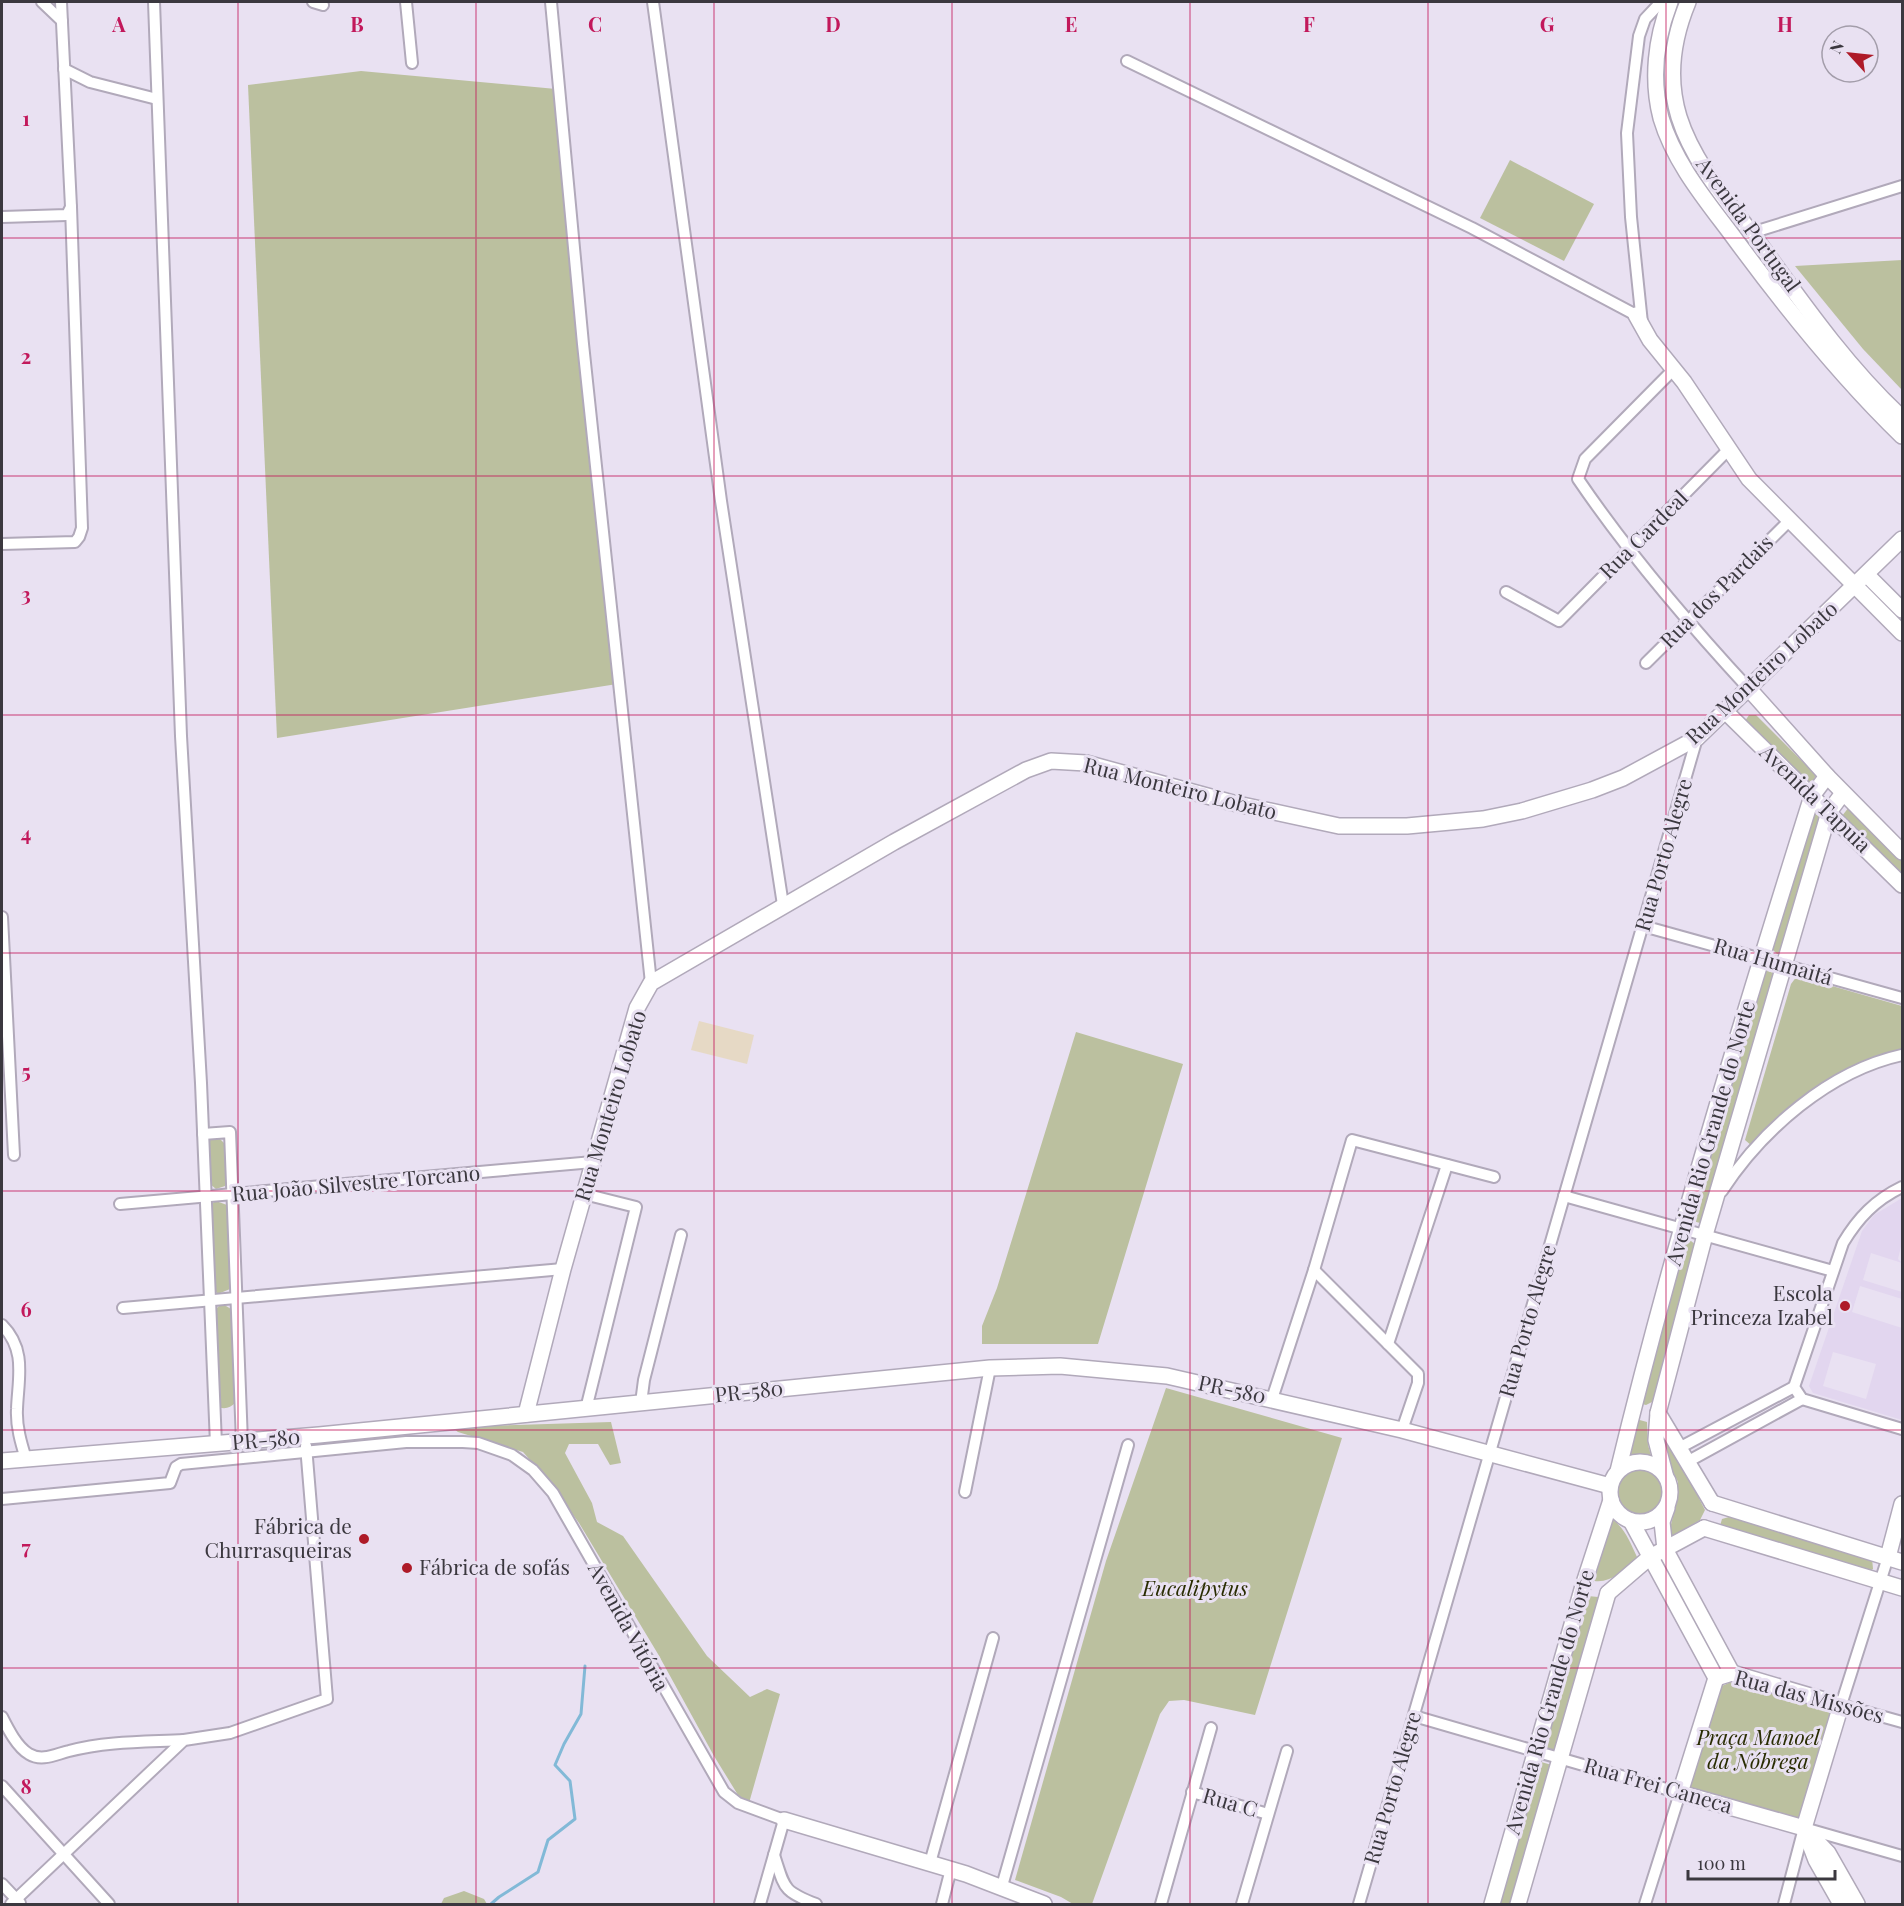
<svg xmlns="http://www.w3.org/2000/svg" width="1904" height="1906" viewBox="0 0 1904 1906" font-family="'Playfair Display',serif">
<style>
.commercial{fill:#e6d9c5}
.built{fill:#e2d6ef;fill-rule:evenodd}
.green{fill:#bbc09f}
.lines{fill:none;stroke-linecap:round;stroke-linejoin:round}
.stream{stroke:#82b9d7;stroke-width:3}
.street-casing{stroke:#b1a9ba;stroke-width:14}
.secondary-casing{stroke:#b1a9ba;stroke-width:18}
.street{stroke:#fff;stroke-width:10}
.secondary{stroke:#fff;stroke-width:15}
.grid{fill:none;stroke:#c2185b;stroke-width:1.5;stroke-opacity:0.55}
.poi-dot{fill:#ae1a28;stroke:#e9e1f2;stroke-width:2}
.labels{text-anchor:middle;stroke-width:6;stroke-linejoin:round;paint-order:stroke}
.street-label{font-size:21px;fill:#3b383f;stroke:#e9e1f2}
.poi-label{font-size:21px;fill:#3b383f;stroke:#e9e1f2;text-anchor:end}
.park-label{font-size:21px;font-style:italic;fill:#292c02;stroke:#e9e1f2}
.grid-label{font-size:20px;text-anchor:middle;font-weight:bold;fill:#c2185b;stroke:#e9e1f2;stroke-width:6;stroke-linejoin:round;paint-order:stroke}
</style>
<rect width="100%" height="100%" fill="#e9e1f2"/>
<polygon class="commercial" points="699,1021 754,1035 747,1064 691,1050"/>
<path class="built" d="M1902 1198V1242L1898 1259 1902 1263 1871 1253 1863 1280 1902 1292V1299L1860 1286 1852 1312 1902 1328V1420L1813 1393 1809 1386 1862 1231 1874 1215ZM1833 1352 1876 1364 1866 1399 1823 1386Z"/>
<g class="green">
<polygon points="361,71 556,89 617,684 277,738 248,85"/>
<polygon points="1510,160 1594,204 1564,261 1480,218"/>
<polygon points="1902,260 1902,390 1863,349 1795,266"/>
<polygon points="1749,715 1756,715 1816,775 1812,784 1808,785 1745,721"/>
<polygon points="1849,807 1902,855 1902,877 1842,816"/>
<polygon points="1814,813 1821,818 1780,954 1777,954 1770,947"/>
<polygon points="1767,971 1774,973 1777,977 1704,1220 1700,1223 1693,1221 1690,1218 1762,973"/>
<polygon points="1797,976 1902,1006 1902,1050 1873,1059 1752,1146 1745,1140 1791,984"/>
<polygon points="1076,1032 1183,1064 1098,1344 982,1344 982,1326 997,1288"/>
<polygon points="212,1138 219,1138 225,1144 226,1183 225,1186 216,1189 210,1184 208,1143"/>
<polygon points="216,1201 227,1205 230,1289 218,1294 215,1291 211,1204"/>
<polygon points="1691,1241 1696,1245 1654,1401 1646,1405 1642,1404 1639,1395 1685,1242"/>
<path d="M219 1306H226L231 1309 235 1403C231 1407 225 1410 219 1407L215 1310Z"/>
<polygon points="1166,1388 1342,1438 1255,1715 1184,1700 1169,1701 1160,1714 1092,1904 1073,1904 1061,1897 1015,1880 1106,1561"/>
<polygon points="1636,1419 1647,1422 1648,1445 1652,1459 1635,1457 1624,1459"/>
<polygon points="611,1422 621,1463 610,1465 598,1444 569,1444 565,1453 592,1503 597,1522 623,1536 707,1656 750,1697 767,1689 780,1694 749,1803 738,1795 714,1756 658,1654 579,1523 547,1479 523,1452 458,1432 451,1427"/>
<polygon points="1663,1428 1705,1510 1700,1520 1671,1538 1668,1536 1676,1505 1678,1482 1663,1452"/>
<circle cx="1641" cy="1491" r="26"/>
<path d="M1609 1517C1624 1526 1630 1542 1637 1557L1636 1561C1622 1571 1608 1586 1590 1580Z"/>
<polygon points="1729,1517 1872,1558 1873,1569 1868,1572 1720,1526 1722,1519"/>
<polygon points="1588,1596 1598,1597 1601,1600 1558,1751 1544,1747"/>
<polygon points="1731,1682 1831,1710 1798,1821 1684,1790 1715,1689"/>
<polygon points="1541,1762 1552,1765 1514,1904 1499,1904"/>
<polygon points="464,1891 484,1899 487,1904 441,1904 444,1898"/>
</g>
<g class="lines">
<polyline class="stream" points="491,1904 499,1897 538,1872 548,1840 575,1819 570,1781 555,1765 564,1744 581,1714 585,1666"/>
<defs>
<g id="street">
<polyline points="42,2 62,21"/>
<polyline points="154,2 181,736 201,1083 216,1444"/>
<polyline points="313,2 323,5"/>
<polyline points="406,2 412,63"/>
<polyline points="551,2 583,344 651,983"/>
<polyline points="653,2 721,501 783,905"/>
<polyline points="1127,61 1472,228 1636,315"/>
<polyline points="64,69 90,82 157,99"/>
<polyline points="2,217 67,215 71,207 61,2"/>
<polyline points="1751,233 1902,186"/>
<polyline points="1642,323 1631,217 1627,133 1639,36 1645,19 1661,2"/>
<path d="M1674 369 1585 459 1578 479C1629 554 1688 623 1750 690"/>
<polyline points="2,544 75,542 79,537 82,528 71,207"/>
<polyline points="1506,592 1559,621 1728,450"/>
<polyline points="1646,663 1789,521"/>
<polyline points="2,917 14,1155"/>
<polyline points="1643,926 1902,998"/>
<polyline points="203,1134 230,1132 242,1442"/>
<path d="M1902 1187C1875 1200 1858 1218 1843 1243L1794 1387 1802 1399 1902 1429"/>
<path d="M1722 1191C1762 1130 1829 1071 1902 1055"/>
<polyline points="584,1194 636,1207 586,1409"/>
<polyline points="1564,1196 1833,1271"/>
<polyline points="120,1204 593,1162"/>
<polyline points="1314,1270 1418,1374 1418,1383 1402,1430"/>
<polyline points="123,1308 563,1269"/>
<path d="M2 1325C27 1350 18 1379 17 1409 16 1426 21 1443 26 1459"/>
<polyline points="1388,1344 1447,1165"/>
<polyline points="1272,1399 1314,1270 1352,1140 1494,1177"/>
<polyline points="641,1403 644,1380 681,1235"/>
<polyline points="1679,1448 1794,1387"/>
<polyline points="1687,1462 1802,1399"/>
<polyline points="965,1492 990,1368"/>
<polyline points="2,1499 170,1483 176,1467 181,1464 406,1442 463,1442 478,1443 512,1455 533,1470 553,1493 724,1792 738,1803 784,1820 760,1904"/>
<polyline points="1888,1557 1841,1705 1902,1722"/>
<polyline points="1414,1716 1680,1793 1645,1904"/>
<path d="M2 1717C8 1729 17 1747 29 1754 42 1762 56 1754 69 1751 107 1741 146 1742 184 1740"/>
<polyline points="2,1786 109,1904"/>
<polyline points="1192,1792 1268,1814"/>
<path d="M774 1855C785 1888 782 1891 816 1904"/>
<polyline points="930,1863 993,1638"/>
<polyline points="2,1884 20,1903"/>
<polyline points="1002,1886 1128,1445"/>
<polyline points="11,1904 184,1740 230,1733 327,1699 306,1446"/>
<polyline points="942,1904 951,1869"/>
<polyline points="1161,1904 1211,1728"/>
<polyline points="1242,1904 1287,1751"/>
<polyline points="1359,1904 1697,738"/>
<polyline points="1784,1904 1804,1828 1902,1856"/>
</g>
<g id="secondary">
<path d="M1670 2C1656 38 1651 79 1661 118 1674 162 1705 199 1732 235 1784 306 1839 375 1902 436"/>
<path d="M1688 2C1673 38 1667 78 1679 117 1693 162 1728 202 1756 239 1801 301 1846 366 1902 418"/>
<polyline points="1636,315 1650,340 1684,382 1749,479 1902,633"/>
<polyline points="1867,575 1902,610"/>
<polyline points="1750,690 1827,776 1902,852"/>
<polyline points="1726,712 1902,885"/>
<polyline points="1658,1413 1712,1503"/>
<polyline points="526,1414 563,1269 637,1008 651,983 894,842 1026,770 1051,761 1086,763 1233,803 1339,826 1407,826 1483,819 1522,811 1592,790 1623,778 1697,738 1902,539"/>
<polyline points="2,1461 319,1435 990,1368 1060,1366 1167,1376 1402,1430 1610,1486"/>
<circle cx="1640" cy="1492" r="30"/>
<path d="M1618 1471C1673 1244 1742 1019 1812 796L1827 776"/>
<polyline points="1665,1474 1656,1440 1658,1413 1705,1235 1829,812 1843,793"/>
<polyline points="1712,1503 1902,1562"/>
<polyline points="1667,1508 1662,1522 1665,1549 1732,1673"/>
<polyline points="1631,1521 1716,1678"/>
<polyline points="1704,1528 1902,1588"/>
<polyline points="1888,1557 1902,1504"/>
<polyline points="1608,1593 1650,1557 1704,1528"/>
<polyline points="1716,1678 1732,1673 1841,1705 1804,1828"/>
<polyline points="1716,1678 1680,1793 1804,1828"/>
<polyline points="784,1820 966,1874 1044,1904"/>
<polyline points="1804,1828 1828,1853 1857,1904"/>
<polyline points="1806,1834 1816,1860 1841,1904"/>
<polyline points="1492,1904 1583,1586 1611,1500"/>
<polyline points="1518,1904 1608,1593"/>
</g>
</defs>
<use href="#street" class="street-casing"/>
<use href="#secondary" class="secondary-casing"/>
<use href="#street" class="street"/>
<use href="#secondary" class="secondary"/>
</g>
<path class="grid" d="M238 2V1904M476 2V1904M714 2V1904M952 2V1904M1190 2V1904M1428 2V1904M1666 2V1904M2 238H1902M2 476H1902M2 715H1902M2 953H1902M2 1191H1902M2 1430H1902M2 1668H1902"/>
<g class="poi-dot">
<circle cx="1845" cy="1306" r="6"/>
<circle cx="364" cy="1539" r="6"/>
<circle cx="407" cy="1568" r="6"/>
</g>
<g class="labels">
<g class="street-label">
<text transform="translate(1748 225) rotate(54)" y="7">Avenida Portugal</text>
<text transform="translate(1644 535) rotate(-45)" y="7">Rua Cardeal</text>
<text transform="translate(1717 592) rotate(-45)" y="7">Rua dos Pardais</text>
<text transform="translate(1762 673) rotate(-43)" y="7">Rua Monteiro Lobato</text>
<text transform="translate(1180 789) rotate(14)" y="7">Rua Monteiro Lobato</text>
<text transform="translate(1815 799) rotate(44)" y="7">Avenida Tapuia</text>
<text transform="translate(1664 855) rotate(-74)" y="7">Rua Porto Alegre</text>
<text transform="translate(1773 962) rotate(16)" y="7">Rua Humaitá</text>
<text transform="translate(611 1106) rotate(-73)" y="7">Rua Monteiro Lobato</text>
<text transform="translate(1711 1133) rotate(-74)" y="7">Avenida Rio Grande do Norte</text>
<text transform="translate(356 1184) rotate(-5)" y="7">Rua João Silvestre Torcano</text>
<text transform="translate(1528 1321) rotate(-74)" y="7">Rua Porto Alegre</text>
<text transform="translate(1232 1390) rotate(12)" y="7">PR-580</text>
<text transform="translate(749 1392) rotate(-6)" y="7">PR-580</text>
<text transform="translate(266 1440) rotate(-5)" y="7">PR-580</text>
<text transform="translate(628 1627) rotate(61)" y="7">Avenida Vitória</text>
<text transform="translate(1809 1697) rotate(15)" y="7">Rua das Missões</text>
<text transform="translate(1550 1702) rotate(-74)" y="7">Avenida Rio Grande do Norte</text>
<text transform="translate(1658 1786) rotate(16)" y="7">Rua Frei Caneca</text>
<text transform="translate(1393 1788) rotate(-74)" y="7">Rua Porto Alegre</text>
<text transform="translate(1230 1803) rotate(16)" y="7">Rua C</text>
</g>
<g class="poi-label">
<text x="1833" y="1301">Escola<tspan x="1833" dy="24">Princeza Izabel</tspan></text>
<text x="352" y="1534">Fábrica de<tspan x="352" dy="24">Churrasqueiras</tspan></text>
<text x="419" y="1575" text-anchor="start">Fábrica de sofás</text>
</g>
<g class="park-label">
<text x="1195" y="1596">Eucalipytus</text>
<text x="1758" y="1745">Praça Manoel<tspan x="1758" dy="24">da Nóbrega</tspan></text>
</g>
</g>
<g class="grid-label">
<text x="119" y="32">A</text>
<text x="357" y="32">B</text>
<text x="595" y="32">C</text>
<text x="833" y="32">D</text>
<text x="1071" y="32">E</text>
<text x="1309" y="32">F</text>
<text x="1547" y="32">G</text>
<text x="1785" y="32">H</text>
<text x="26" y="126">1</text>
<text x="26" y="364">2</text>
<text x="26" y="602">3</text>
<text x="26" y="841">4</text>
<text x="26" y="1079">5</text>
<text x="26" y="1317">6</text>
<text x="26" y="1555">7</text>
<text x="26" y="1794">8</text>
</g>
<rect width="1904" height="1906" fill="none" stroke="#3b383f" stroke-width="6"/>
<g transform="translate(1850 54) rotate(297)"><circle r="28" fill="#e9e1f2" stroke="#a39daa" stroke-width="1.5"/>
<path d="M0-4.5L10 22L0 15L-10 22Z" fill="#ae1a28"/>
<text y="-9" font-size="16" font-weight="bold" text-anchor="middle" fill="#3b383f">N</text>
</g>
<path d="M1688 1870v9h147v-9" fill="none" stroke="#3b383f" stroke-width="3"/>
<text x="1697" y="1870" font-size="18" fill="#3b383f" stroke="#e9e1f2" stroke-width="4.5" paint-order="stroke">100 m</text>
</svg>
